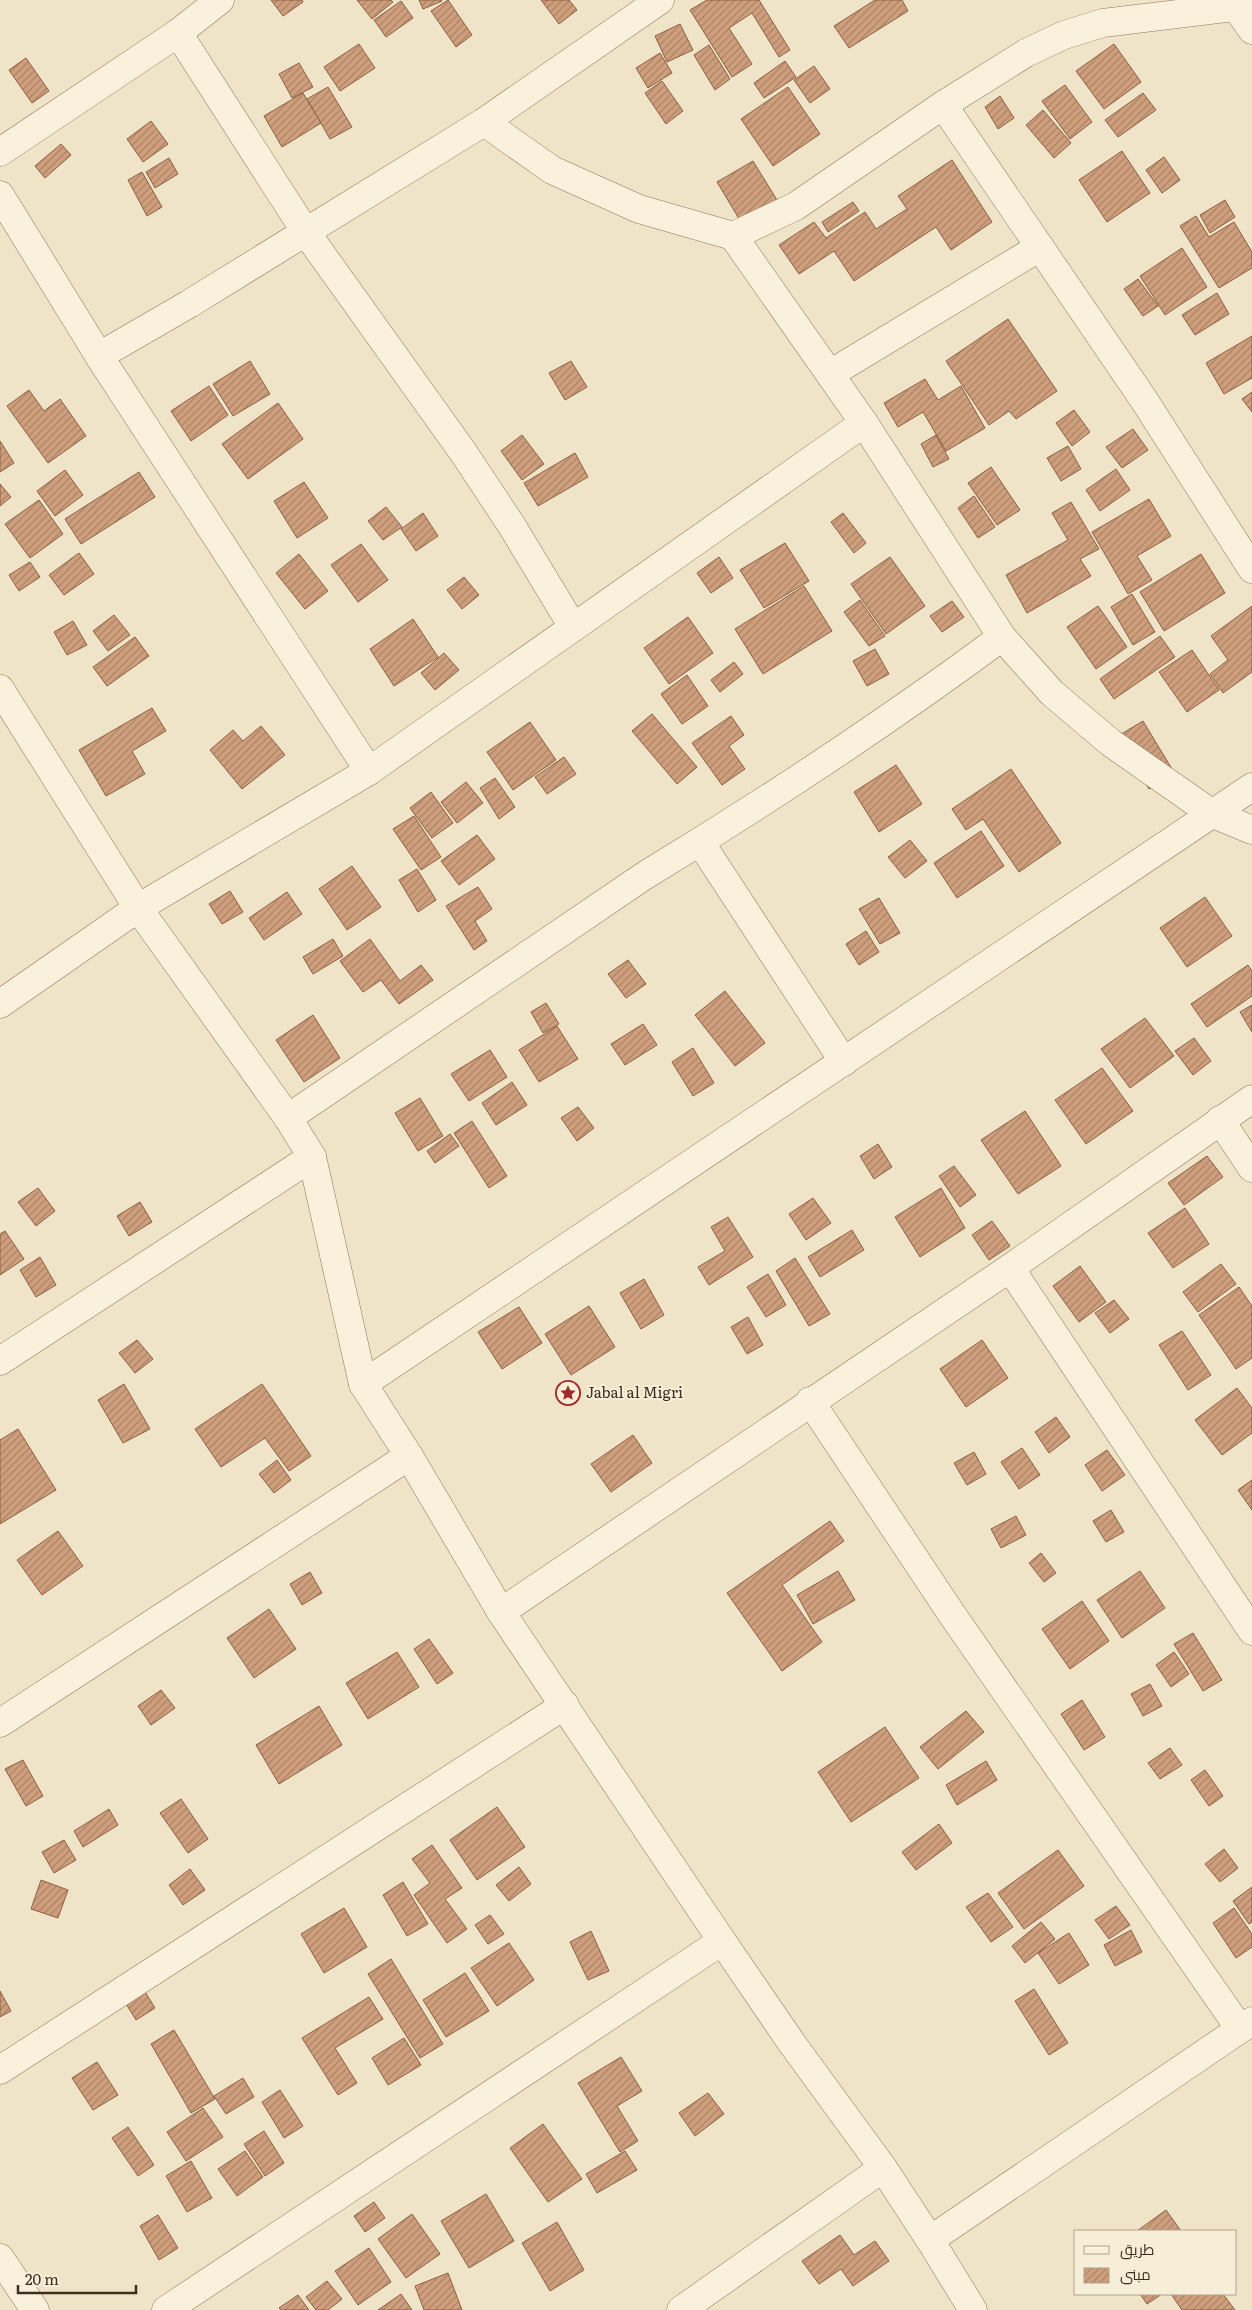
<svg xmlns="http://www.w3.org/2000/svg" width="1252" height="2310" viewBox="0 0 1252 2310" font-family="Literata,Cairo,serif">
<style>
.building{fill:url(#building-hatch);stroke:#8d5f41}
.lines{fill:none;stroke-linecap:round;stroke-linejoin:round}
.street-casing{stroke:#8d765c;stroke-width:29}
.street{stroke:#faf1dc;stroke-width:28}
.labels{text-anchor:middle;stroke-width:4;stroke-linejoin:round;paint-order:stroke}
.poi-label{font-size:15px;fill:#3d2e20;stroke:#f7eed8;text-anchor:start}
</style>
<defs>
<pattern id="building-hatch" width="6" height="6" patternUnits="userSpaceOnUse" patternTransform="scale(1.25)"><rect width="6" height="6" fill="#cf9f7d"/><path d="M-1 1l2-2M0 6l6-6M5 7l2-2" fill="none" stroke="#a98266"/></pattern>
</defs>
<rect width="100%" height="100%" fill="#f0e4c8"/>
<g class="building">
<polygon points="271,0 302,0 303,2 283,16"/>
<polygon points="357,0 391,0 393,2 372,19"/>
<polygon points="419,0 441,0 442,1 423,9"/>
<polygon points="448,0 472,35 456,47 431,11"/>
<polygon points="541,0 569,0 577,10 559,24"/>
<polygon points="707,0 759,0 790,50 779,57 752,13 729,28 752,64 732,77 690,10"/>
<polygon points="875,0 902,0 908,11 849,48 834,26"/>
<polygon points="401,1 413,18 386,37 374,20"/>
<polygon points="680,24 693,50 667,62 655,36"/>
<polygon points="359,44 375,68 340,91 324,67"/>
<polygon points="1114,44 1141,82 1104,109 1076,71"/>
<polygon points="709,45 730,79 715,90 694,55"/>
<polygon points="660,53 672,73 648,88 636,68"/>
<polygon points="26,58 49,91 32,103 9,70"/>
<polygon points="785,61 796,77 764,98 754,83"/>
<polygon points="299,63 313,87 292,98 279,74"/>
<polygon points="814,66 830,89 810,103 794,80"/>
<polygon points="662,81 683,111 666,124 645,93"/>
<polygon points="1065,85 1092,122 1070,139 1042,101"/>
<polygon points="328,87 352,127 330,139 307,99"/>
<polygon points="788,87 820,134 773,166 741,119"/>
<polygon points="303,93 321,123 282,147 264,116"/>
<polygon points="1143,93 1156,110 1118,137 1105,120"/>
<polygon points="1000,96 1014,118 998,129 985,107"/>
<polygon points="1043,110 1071,143 1054,158 1026,125"/>
<polygon points="151,121 168,144 143,162 127,139"/>
<polygon points="61,144 71,155 45,178 35,166"/>
<polygon points="1122,151 1150,193 1107,222 1079,180"/>
<polygon points="1164,157 1180,180 1162,193 1146,170"/>
<polygon points="169,158 178,174 155,188 146,172"/>
<polygon points="952,160 992,222 951,250 936,227 854,281 834,251 799,274 779,245 814,222 826,238 865,212 876,229 907,209 898,196"/>
<polygon points="753,161 777,200 741,222 717,182"/>
<polygon points="142,172 162,207 147,216 128,180"/>
<polygon points="1225,200 1235,217 1210,233 1200,215"/>
<polygon points="853,202 859,211 828,232 822,222"/>
<polygon points="1196,216 1209,237 1234,222 1252,252 1252,268 1219,288 1180,226"/>
<polygon points="1182,248 1207,287 1165,315 1140,276"/>
<polygon points="1138,279 1158,306 1143,316 1124,289"/>
<polygon points="1217,293 1229,314 1195,335 1182,315"/>
<polygon points="1008,319 1057,391 1016,419 1009,411 989,425 946,361"/>
<polygon points="1252,336 1252,378 1224,394 1206,363"/>
<polygon points="250,361 270,394 233,416 213,384"/>
<polygon points="571,361 587,387 565,400 549,373"/>
<polygon points="925,379 938,400 961,386 985,428 946,451 923,412 898,427 884,403"/>
<polygon points="209,386 228,415 191,441 171,411"/>
<polygon points="29,390 44,411 60,399 86,436 48,463 7,406"/>
<polygon points="1252,392 1252,412 1242,399"/>
<polygon points="278,403 303,439 248,479 222,444"/>
<polygon points="1074,410 1090,432 1072,446 1056,423"/>
<polygon points="1133,429 1148,450 1122,468 1106,447"/>
<polygon points="522,435 544,464 522,480 501,451"/>
<polygon points="936,435 949,459 933,467 921,444"/>
<polygon points="0,441 14,463 0,472"/>
<polygon points="1068,446 1081,469 1061,481 1047,458"/>
<polygon points="575,453 588,477 538,506 524,483"/>
<polygon points="991,467 1020,510 997,525 968,483"/>
<polygon points="1116,469 1130,490 1100,511 1086,490"/>
<polygon points="65,470 83,495 55,516 37,491"/>
<polygon points="139,472 155,497 81,544 65,519"/>
<polygon points="304,482 328,518 297,538 274,501"/>
<polygon points="0,484 11,497 0,506"/>
<polygon points="974,496 995,527 978,538 958,508"/>
<polygon points="1149,499 1171,536 1137,556 1152,580 1128,594 1092,532"/>
<polygon points="39,500 63,534 30,558 5,524"/>
<polygon points="1071,502 1099,549 1080,559 1091,576 1027,613 1006,575 1068,540 1052,513"/>
<polygon points="386,507 402,527 383,540 368,521"/>
<polygon points="423,513 438,536 416,551 401,529"/>
<polygon points="843,513 866,543 854,553 831,522"/>
<polygon points="785,543 809,581 764,608 740,570"/>
<polygon points="361,544 388,580 358,602 331,565"/>
<polygon points="79,553 94,574 64,595 49,575"/>
<polygon points="299,554 328,591 305,609 276,573"/>
<polygon points="1201,554 1225,593 1164,631 1140,592"/>
<polygon points="719,557 733,578 711,593 697,573"/>
<polygon points="890,557 925,606 886,634 851,584"/>
<polygon points="30,562 40,577 19,591 9,575"/>
<polygon points="464,577 479,595 462,609 447,590"/>
<polygon points="804,586 832,631 763,674 735,629"/>
<polygon points="1132,594 1155,632 1133,645 1111,607"/>
<polygon points="860,600 885,636 869,646 844,612"/>
<polygon points="952,601 964,617 942,632 930,616"/>
<polygon points="1098,606 1127,647 1096,669 1067,627"/>
<polygon points="1252,606 1252,672 1223,693 1210,674 1228,660 1211,636"/>
<polygon points="114,615 130,635 108,651 93,631"/>
<polygon points="688,617 713,653 669,684 644,648"/>
<polygon points="413,619 438,657 394,686 370,649"/>
<polygon points="73,621 87,645 67,655 54,632"/>
<polygon points="1160,636 1175,657 1114,699 1100,679"/>
<polygon points="135,637 149,656 107,686 93,667"/>
<polygon points="875,649 889,674 867,686 853,661"/>
<polygon points="1192,650 1219,690 1187,712 1159,672"/>
<polygon points="444,653 459,670 435,690 421,673"/>
<polygon points="734,662 743,674 720,692 711,680"/>
<polygon points="687,675 708,706 682,724 661,694"/>
<polygon points="152,708 166,731 132,751 145,774 106,796 79,750"/>
<polygon points="652,714 697,767 677,784 632,731"/>
<polygon points="731,716 744,735 729,746 745,769 722,785 692,743"/>
<polygon points="1143,721 1175,774 1149,789 1118,736"/>
<polygon points="530,722 556,760 513,790 487,752"/>
<polygon points="261,726 285,755 242,789 210,750 233,730 243,741"/>
<polygon points="564,757 576,774 547,794 535,777"/>
<polygon points="896,765 922,804 879,832 854,792"/>
<polygon points="1011,769 1061,843 1019,872 983,819 966,830 952,809"/>
<polygon points="495,778 515,807 499,819 480,788"/>
<polygon points="466,782 483,803 457,823 441,802"/>
<polygon points="431,792 453,823 432,838 410,808"/>
<polygon points="414,816 441,857 421,870 393,829"/>
<polygon points="981,831 1004,866 957,898 934,863"/>
<polygon points="477,835 495,859 459,885 441,861"/>
<polygon points="910,840 927,861 905,878 888,857"/>
<polygon points="352,866 381,907 347,930 319,889"/>
<polygon points="417,869 436,900 418,912 399,880"/>
<polygon points="478,887 492,909 475,921 487,941 474,950 446,906"/>
<polygon points="230,891 243,912 222,924 209,904"/>
<polygon points="287,892 302,914 264,940 249,918"/>
<polygon points="1205,897 1232,936 1187,967 1160,928"/>
<polygon points="879,898 900,933 880,944 859,909"/>
<polygon points="866,931 879,952 859,965 846,944"/>
<polygon points="333,939 343,956 313,974 303,957"/>
<polygon points="370,939 400,981 421,965 433,980 399,1004 381,980 363,992 340,961"/>
<polygon points="628,960 646,984 626,998 608,974"/>
<polygon points="1248,965 1252,971 1252,996 1207,1027 1191,1004"/>
<polygon points="725,991 765,1043 735,1066 695,1015"/>
<polygon points="546,1003 559,1024 543,1033 531,1012"/>
<polygon points="1252,1005 1252,1032 1240,1012"/>
<polygon points="313,1015 340,1058 304,1082 276,1040"/>
<polygon points="1145,1018 1174,1056 1130,1088 1101,1049"/>
<polygon points="643,1024 657,1045 625,1065 611,1044"/>
<polygon points="557,1026 578,1059 539,1082 519,1050"/>
<polygon points="1194,1038 1211,1061 1193,1075 1175,1051"/>
<polygon points="693,1048 714,1083 693,1096 672,1062"/>
<polygon points="490,1050 507,1077 469,1101 451,1074"/>
<polygon points="1102,1068 1133,1111 1086,1144 1055,1100"/>
<polygon points="512,1082 527,1105 496,1125 482,1103"/>
<polygon points="420,1098 443,1136 418,1151 395,1113"/>
<polygon points="578,1107 594,1128 577,1141 561,1118"/>
<polygon points="1025,1111 1061,1166 1018,1194 981,1140"/>
<polygon points="472,1121 507,1176 489,1188 454,1133"/>
<polygon points="450,1134 459,1146 435,1163 427,1151"/>
<polygon points="878,1144 892,1167 874,1179 860,1156"/>
<polygon points="1207,1156 1223,1177 1184,1205 1168,1183"/>
<polygon points="954,1166 976,1195 960,1207 939,1176"/>
<polygon points="38,1188 55,1211 36,1226 18,1202"/>
<polygon points="941,1188 965,1228 920,1257 895,1217"/>
<polygon points="813,1198 831,1223 806,1240 789,1214"/>
<polygon points="140,1202 152,1222 129,1236 117,1216"/>
<polygon points="1185,1208 1209,1244 1173,1268 1148,1233"/>
<polygon points="728,1217 753,1257 709,1285 698,1267 725,1251 711,1227"/>
<polygon points="992,1221 1010,1246 989,1260 972,1235"/>
<polygon points="852,1230 864,1250 820,1277 808,1257"/>
<polygon points="5,1231 24,1259 0,1275 0,1234"/>
<polygon points="40,1257 56,1285 36,1297 20,1270"/>
<polygon points="795,1258 830,1314 809,1326 776,1271"/>
<polygon points="1221,1264 1236,1284 1198,1312 1183,1292"/>
<polygon points="1080,1266 1106,1302 1079,1322 1053,1286"/>
<polygon points="768,1274 786,1305 766,1317 747,1287"/>
<polygon points="644,1279 664,1315 641,1329 620,1293"/>
<polygon points="1239,1287 1252,1306 1252,1358 1236,1369 1199,1315"/>
<polygon points="1114,1300 1129,1319 1110,1333 1095,1313"/>
<polygon points="589,1306 615,1347 571,1375 545,1334"/>
<polygon points="519,1307 542,1343 502,1369 478,1332"/>
<polygon points="748,1317 763,1345 747,1354 731,1327"/>
<polygon points="1182,1331 1211,1375 1188,1390 1159,1345"/>
<polygon points="137,1340 153,1359 135,1373 119,1353"/>
<polygon points="982,1340 1008,1378 966,1407 940,1369"/>
<polygon points="124,1384 150,1429 123,1443 98,1400"/>
<polygon points="262,1384 311,1456 289,1471 265,1438 221,1467 195,1429"/>
<polygon points="1237,1388 1252,1408 1252,1433 1222,1455 1195,1420"/>
<polygon points="1056,1417 1070,1437 1049,1453 1035,1432"/>
<polygon points="18,1429 56,1490 0,1524 0,1440"/>
<polygon points="633,1435 652,1463 611,1492 591,1464"/>
<polygon points="1022,1448 1040,1475 1019,1489 1001,1462"/>
<polygon points="1107,1450 1125,1475 1102,1491 1085,1465"/>
<polygon points="974,1452 986,1474 967,1485 954,1463"/>
<polygon points="277,1460 291,1480 274,1493 259,1474"/>
<polygon points="1252,1480 1252,1510 1238,1490"/>
<polygon points="1111,1510 1124,1532 1106,1542 1093,1521"/>
<polygon points="1016,1516 1026,1535 1001,1548 991,1529"/>
<polygon points="830,1521 844,1541 782,1585 822,1642 782,1671 727,1593"/>
<polygon points="58,1531 83,1566 42,1595 17,1560"/>
<polygon points="1041,1553 1056,1573 1044,1582 1029,1563"/>
<polygon points="838,1571 855,1600 813,1624 797,1595"/>
<polygon points="1140,1571 1165,1608 1122,1638 1097,1600"/>
<polygon points="310,1572 322,1593 302,1605 290,1584"/>
<polygon points="1082,1601 1109,1641 1070,1669 1042,1629"/>
<polygon points="269,1609 296,1649 254,1678 227,1638"/>
<polygon points="1193,1633 1222,1680 1203,1691 1174,1644"/>
<polygon points="429,1639 453,1673 437,1684 414,1649"/>
<polygon points="397,1652 419,1687 368,1719 346,1683"/>
<polygon points="1174,1652 1189,1674 1171,1687 1156,1665"/>
<polygon points="1150,1684 1162,1706 1143,1716 1131,1694"/>
<polygon points="161,1690 175,1708 151,1725 138,1706"/>
<polygon points="1082,1700 1105,1737 1084,1750 1061,1714"/>
<polygon points="319,1706 342,1745 279,1784 256,1745"/>
<polygon points="966,1711 984,1732 938,1769 920,1747"/>
<polygon points="885,1727 919,1778 851,1822 818,1772"/>
<polygon points="1170,1748 1182,1765 1160,1779 1148,1763"/>
<polygon points="23,1760 43,1796 26,1806 5,1769"/>
<polygon points="986,1761 997,1780 957,1805 946,1785"/>
<polygon points="1205,1770 1223,1796 1209,1806 1191,1780"/>
<polygon points="181,1799 208,1839 188,1853 160,1813"/>
<polygon points="497,1807 525,1847 477,1880 450,1840"/>
<polygon points="109,1809 118,1825 83,1847 74,1831"/>
<polygon points="939,1824 952,1843 916,1870 902,1852"/>
<polygon points="64,1840 76,1860 54,1873 42,1852"/>
<polygon points="432,1845 462,1888 445,1899 467,1929 447,1943 414,1895 430,1883 412,1859"/>
<polygon points="1224,1849 1238,1868 1220,1882 1205,1864"/>
<polygon points="1058,1850 1084,1886 1024,1929 998,1893"/>
<polygon points="519,1867 531,1884 509,1901 496,1885"/>
<polygon points="190,1869 205,1890 183,1905 169,1885"/>
<polygon points="41,1880 68,1890 58,1918 31,1909"/>
<polygon points="403,1882 428,1924 407,1936 383,1895"/>
<polygon points="1252,1887 1252,1922 1249,1924 1233,1901"/>
<polygon points="988,1893 1013,1927 991,1942 966,1907"/>
<polygon points="1116,1906 1130,1925 1109,1939 1095,1920"/>
<polygon points="344,1908 367,1947 324,1973 301,1934"/>
<polygon points="1234,1908 1252,1934 1252,1947 1236,1958 1213,1923"/>
<polygon points="490,1915 504,1934 488,1944 475,1925"/>
<polygon points="1041,1922 1055,1939 1025,1963 1012,1946"/>
<polygon points="1131,1930 1142,1952 1115,1966 1104,1945"/>
<polygon points="591,1931 609,1971 588,1980 570,1942"/>
<polygon points="1069,1933 1089,1965 1059,1984 1038,1953"/>
<polygon points="509,1943 534,1980 497,2006 471,1968"/>
<polygon points="391,1959 443,2044 420,2058 368,1974"/>
<polygon points="465,1973 489,2011 446,2037 423,2000"/>
<polygon points="139,1982 155,2008 136,2020 120,1994"/>
<polygon points="1034,1989 1068,2043 1049,2055 1015,2001"/>
<polygon points="0,1991 11,2011 0,2017"/>
<polygon points="369,1997 383,2019 335,2048 357,2083 338,2095 302,2038"/>
<polygon points="174,2030 215,2099 191,2113 151,2044"/>
<polygon points="404,2038 421,2065 388,2085 372,2058"/>
<polygon points="621,2057 642,2091 617,2106 638,2141 620,2152 578,2083"/>
<polygon points="97,2062 118,2095 93,2110 72,2078"/>
<polygon points="243,2078 254,2097 226,2114 214,2096"/>
<polygon points="280,2090 303,2126 284,2138 262,2102"/>
<polygon points="708,2093 724,2114 695,2136 679,2113"/>
<polygon points="203,2108 223,2137 186,2161 167,2132"/>
<polygon points="543,2124 582,2179 548,2202 510,2148"/>
<polygon points="128,2127 154,2165 138,2176 112,2138"/>
<polygon points="264,2131 284,2163 265,2176 244,2144"/>
<polygon points="245,2151 263,2177 237,2196 218,2169"/>
<polygon points="625,2151 637,2170 597,2193 586,2174"/>
<polygon points="191,2161 212,2198 187,2212 166,2176"/>
<polygon points="486,2194 514,2241 469,2268 441,2221"/>
<polygon points="374,2202 385,2218 365,2232 354,2216"/>
<polygon points="1166,2210 1181,2231 1137,2231"/>
<polygon points="412,2214 440,2254 406,2278 378,2239"/>
<polygon points="158,2215 178,2248 159,2260 140,2226"/>
<polygon points="557,2222 584,2270 550,2291 522,2243"/>
<polygon points="840,2235 854,2255 875,2241 889,2261 853,2286 841,2269 819,2284 802,2261"/>
<polygon points="369,2248 391,2282 358,2305 335,2271"/>
<polygon points="448,2273 462,2310 424,2310 415,2286"/>
<polygon points="327,2281 342,2299 328,2310 316,2310 306,2297"/>
<polygon points="401,2294 412,2310 378,2310"/>
<polygon points="1140,2294 1162,2294 1147,2304"/>
<polygon points="1171,2294 1223,2294 1235,2310 1182,2310"/>
<polygon points="298,2295 309,2310 281,2310 279,2308"/>
</g>
<g class="lines">
<defs>
<g id="street">
<polyline points="1231,0 1252,30"/>
<polyline points="178,33 305,231 463,452 512,526 573,627"/>
<polyline points="943,105 1144,400 1252,569"/>
<polyline points="484,122 552,170 639,209 733,236 864,423 1002,637 1052,693 1111,743 1211,813 1252,830"/>
<polyline points="0,152 178,33 220,0"/>
<polyline points="0,195 99,356 369,771"/>
<polyline points="733,236 796,206 943,105 1026,53 1064,35 1103,23 1252,5"/>
<polyline points="99,356 189,304 484,122 660,0"/>
<polyline points="830,374 1040,247"/>
<polyline points="0,689 138,908 288,1118 312,1157 363,1384 409,1456 501,1612 722,1941 791,2042 883,2168 930,2240"/>
<polyline points="700,842 844,1062"/>
<polyline points="0,1004 138,908 369,771 864,423"/>
<path d="M288 1118 644 876C766 802 887 722 1002 637"/>
<polyline points="1220,1120 1252,1168"/>
<polyline points="1010,1268 1252,1631"/>
<polyline points="0,1361 312,1157"/>
<polyline points="363,1384 1252,787"/>
<polyline points="810,1401 951,1613 1240,2029"/>
<polyline points="501,1612 1010,1268 1252,1099"/>
<polyline points="0,1723 409,1456"/>
<polyline points="0,2070 565,1705"/>
<polyline points="0,2258 35,2310"/>
<polyline points="166,2310 722,1941"/>
<polyline points="681,2310 883,2168"/>
<polyline points="973,2310 930,2240 1252,2021"/>
</g>
</defs>
<use href="#street" class="street-casing"/>
<use href="#street" class="street"/>
</g>
<defs>
<symbol id="sight-ring" viewBox="-11 -11 22 22"><circle r="9.5" fill="#f7eed8" stroke="#9e2a2b" stroke-width="1.5"/><path d="M0-6L1.8-2.2L6-1.7L2.9 1.2L3.7 5.4L0 3.3L-3.7 5.4L-2.9 1.2L-6-1.7L-1.8-2.2Z" fill="#9e2a2b"/></symbol>
</defs>
<g fill-rule="evenodd">
<use href="#sight-ring" x="554" y="1379" width="28" height="28"/>
</g>
<g class="labels">
<g class="poi-label">
<text x="586" y="1398">Jabal al Migri</text>
</g>
</g>
<rect x="1074" y="2230" width="162" height="65" fill="#f7eed8" stroke="#ada18e"/>
<rect x="1084" y="2246" width="25" height="8" fill="#faf1dc" stroke="#ada18e"/>
<text x="1120" y="2255" font-size="15" fill="#3d2e20">طريق</text>
<rect x="1084" y="2268" width="25" height="15" fill="url(#building-hatch)" stroke="#ada18e"/>
<text x="1120" y="2280" font-size="15" fill="#3d2e20">مبنى</text>
<path d="M18 2285v8h118v-8" fill="none" stroke="#3d2e20" stroke-width="2.5"/>
<text x="25" y="2285" font-size="15" fill="#3d2e20" stroke="#f7eed8" stroke-width="4" paint-order="stroke">20 m</text>
</svg>
